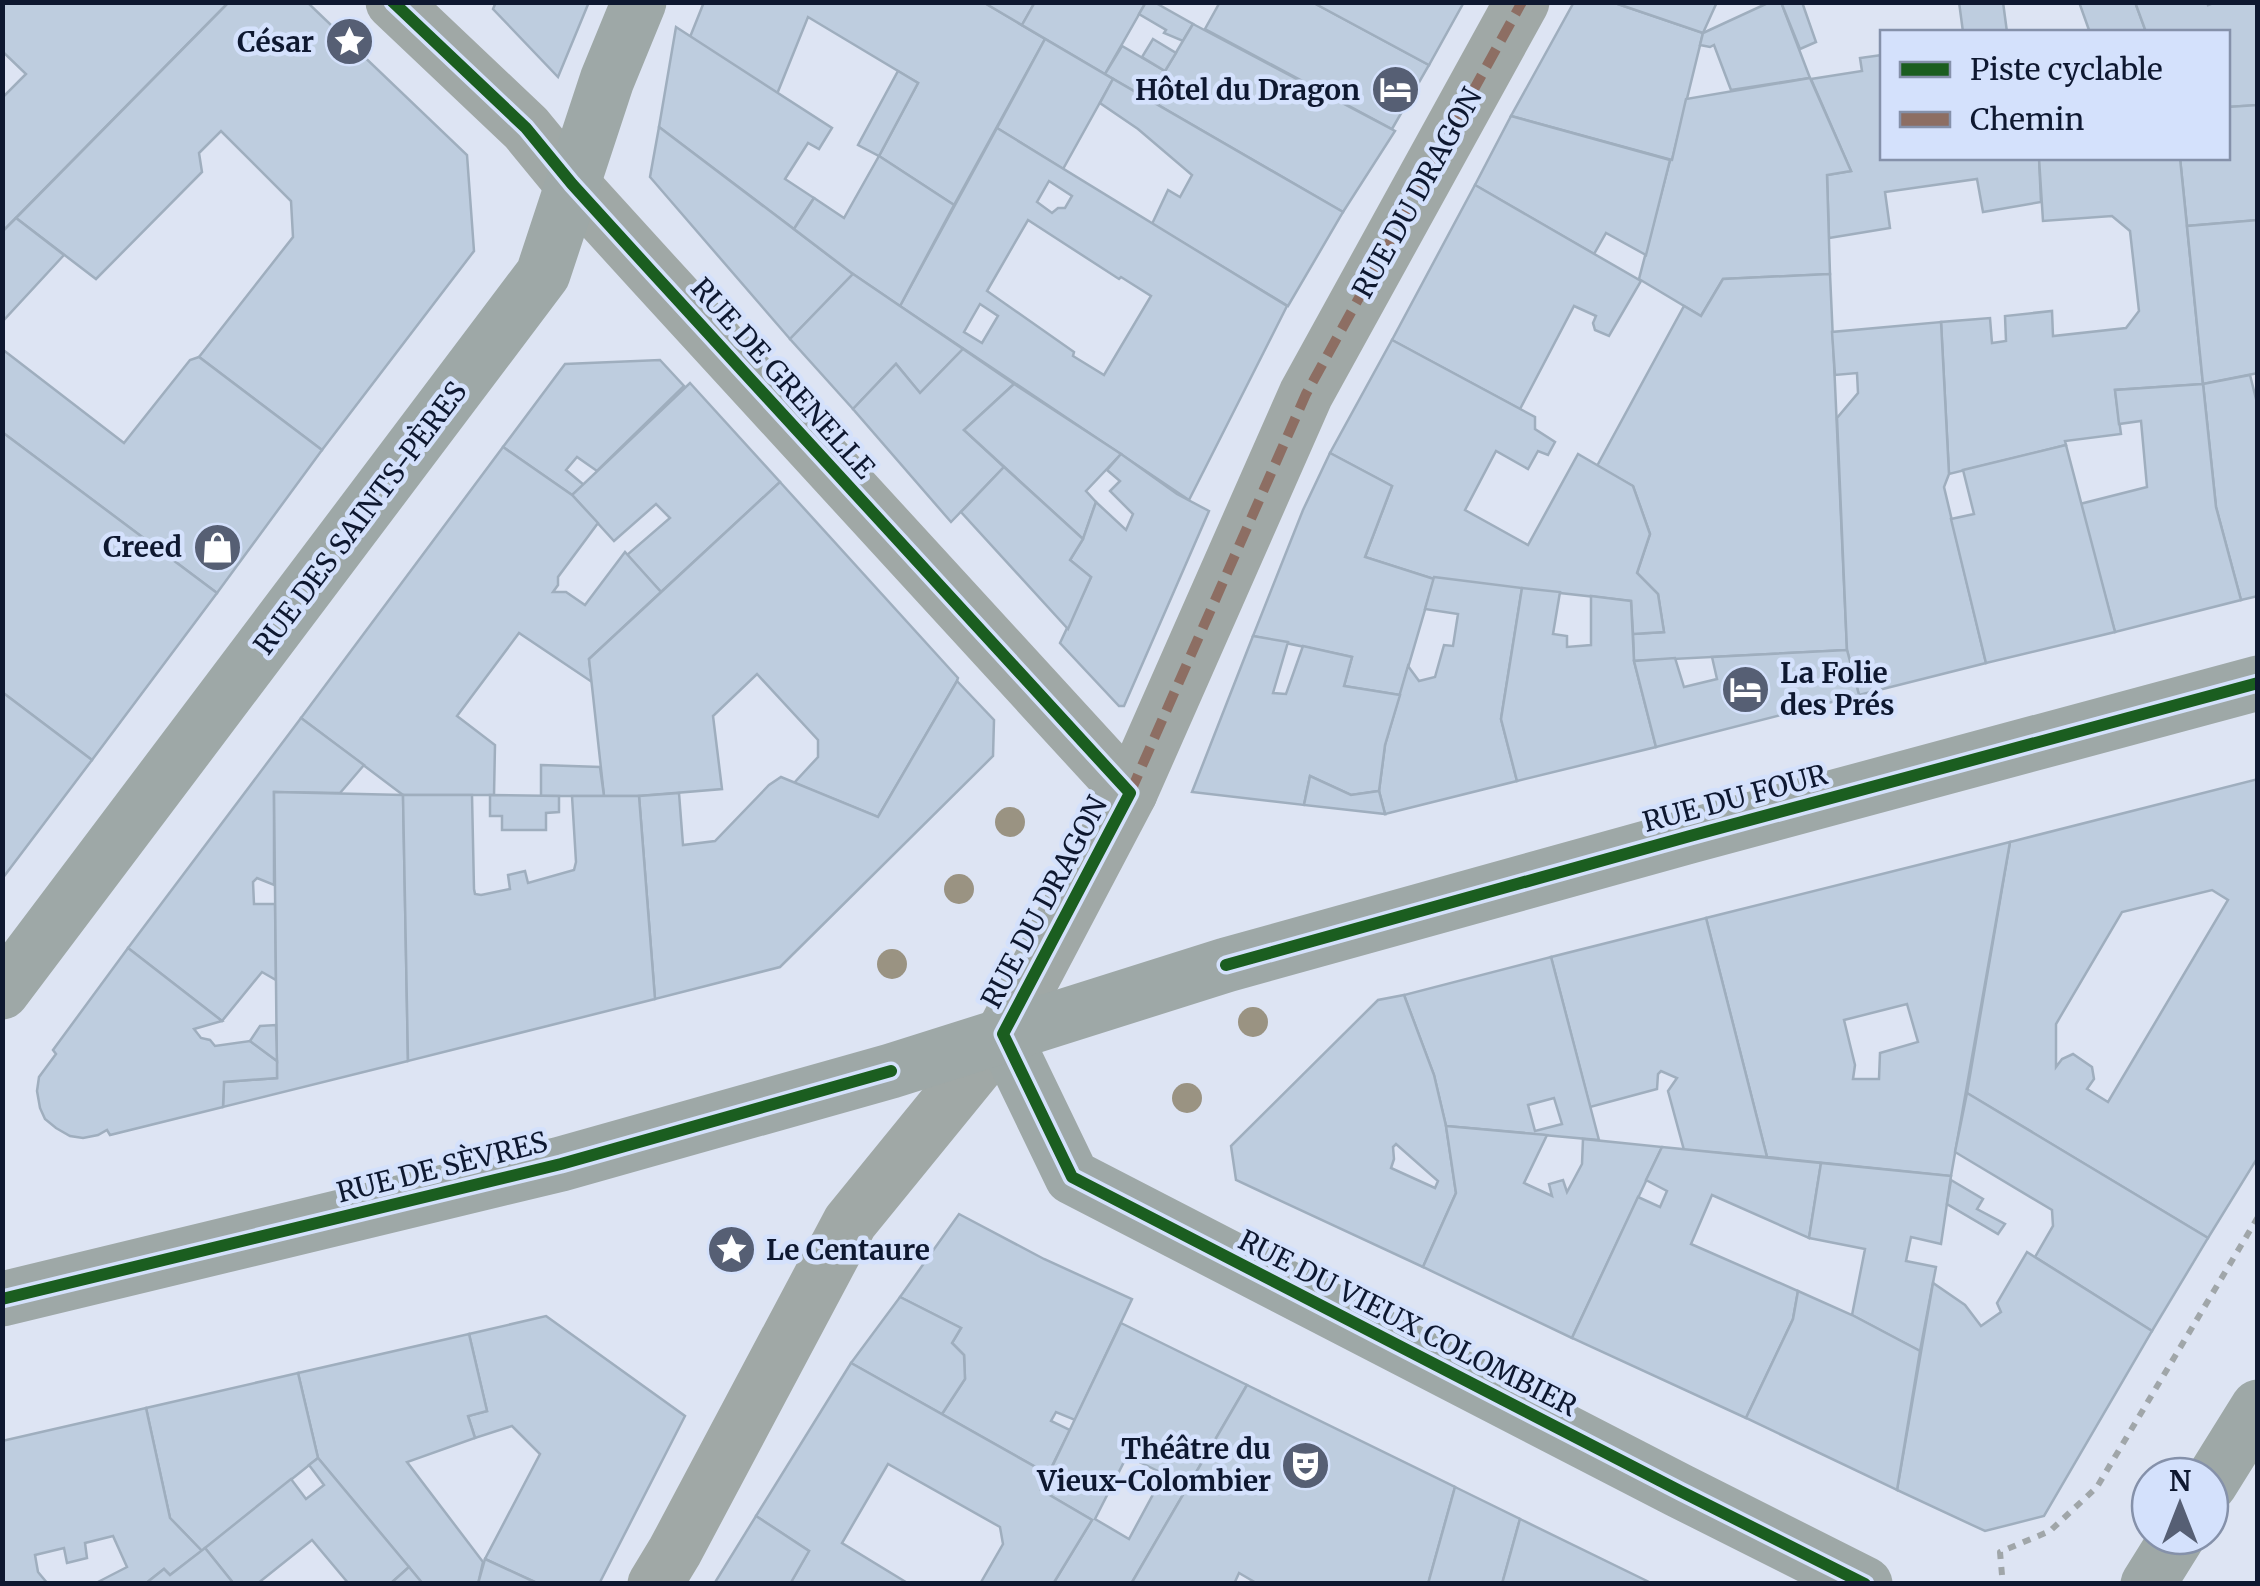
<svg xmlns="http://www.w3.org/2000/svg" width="2260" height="1586" viewBox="0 0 2260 1586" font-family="Merriweather,serif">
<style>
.building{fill:#becddf;stroke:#9faebe;stroke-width:2.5;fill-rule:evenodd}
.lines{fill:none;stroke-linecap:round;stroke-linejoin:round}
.path{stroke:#a0a6a9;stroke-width:6;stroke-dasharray:8 8;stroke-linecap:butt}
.street{stroke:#a0a8a6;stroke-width:55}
.secondary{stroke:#9ea8a7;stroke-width:55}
.quiet{stroke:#8d6e63;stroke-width:10;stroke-dasharray:20 10;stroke-linecap:butt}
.cycleway-casing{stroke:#d4e1fc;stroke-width:19}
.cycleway{stroke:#1b5e20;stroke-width:12}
.tree{fill:#9a9382}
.labels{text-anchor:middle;stroke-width:9;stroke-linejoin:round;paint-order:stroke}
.poi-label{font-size:28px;font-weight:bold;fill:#0e1830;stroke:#d4e1fc;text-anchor:end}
.street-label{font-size:28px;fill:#0e1830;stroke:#d4e1fc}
</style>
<rect width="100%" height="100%" fill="#dde4f3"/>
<g class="building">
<polygon points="2,2 229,2 2,232 2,98 26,74 2,51"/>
<polygon points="229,2 307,2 467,155 474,251 322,450 199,357 293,237 291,201 221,131 199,153 202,172 96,279 16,218"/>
<polygon points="496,2 589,2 558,77 493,9"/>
<polygon points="704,2 983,2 1045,39 954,205 879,156 918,83 808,17 777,94 690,37"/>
<polygon points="983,2 1035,2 1022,25"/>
<polygon points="1035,2 1146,2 1105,74 1022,25"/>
<polygon points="1146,2 1154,2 1193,24 1183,41 1164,33 1166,30 1139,14"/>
<polygon points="1220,2 1312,2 1429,65 1392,129 1205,29"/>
<polygon points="1312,2 1464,2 1429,65"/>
<polygon points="1574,2 1612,2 1703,33 1672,160 1511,116"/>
<polygon points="1612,2 1717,2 1703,33"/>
<polygon points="1770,2 1781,2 1810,78 1731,90 1714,45 1710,47 1700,45 1703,33"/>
<polygon points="1781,2 1802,2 1816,42 1800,49"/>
<polygon points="1959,2 2003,2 2007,32 1963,32"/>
<polygon points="2079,2 2135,2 2146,32 2088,32 2089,30"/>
<polygon points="2135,2 2207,2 2208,5 2216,2 2258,2 2258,105 2228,107 2228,32 2146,32"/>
<polygon points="1193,24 1395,131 1343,212 1105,74 1122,46 1165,71"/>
<polygon points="676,27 832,128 819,149 808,143 785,179 814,198 794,229 659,127"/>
<polygon points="1045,39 1113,79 1063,169 997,128"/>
<polygon points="1153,39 1176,53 1165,71 1142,57"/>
<polygon points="1882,55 1882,158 2039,158 2041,202 1983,212 1977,179 1885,192 1890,228 1829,238 1827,175 1851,171 1811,79 1862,71 1860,58"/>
<polygon points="898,71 918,83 879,156 858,145"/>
<polygon points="1810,78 1851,171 1827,175 1830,274 1723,279 1701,316 1639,279 1670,160 1672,160 1686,99"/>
<polygon points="1113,79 1343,212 1288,306 1152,224 1168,190 1180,197 1192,175 1138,129 1100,103"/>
<polygon points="2258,105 2258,220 2187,226 2180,158 2228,158 2228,107"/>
<polygon points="1511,116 1670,160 1646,255 1606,233 1594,254 1475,185"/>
<polygon points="659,127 853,274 790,339 650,177"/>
<path d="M997 128 1287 306 1189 500 900 306ZM1049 181 1072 196 1065 208H1058L1052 213 1037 202ZM1028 220 1119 279 1121 277 1151 296 1104 375 1073 356 1074 352 987 291ZM980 304 998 316 982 343 964 332Z"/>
<polygon points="879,156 954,205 900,306 853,274 794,229 814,198 844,218"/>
<polygon points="2039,158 2180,158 2203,384 2115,390 2121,434 2065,441 2066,445 1949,474 1941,322 1990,318 1992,343 2006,341 2005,316 2052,311 2053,336 2126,328 2139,311 2130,231 2112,216 2043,221"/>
<polygon points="1475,185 1641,281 1609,336 1595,330 1593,323 1596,316 1574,306 1520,409 1392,340"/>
<polygon points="16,218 64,255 2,322 2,232"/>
<polygon points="2258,220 2258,373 2203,384 2187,226"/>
<polygon points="853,274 963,349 920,393 896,364 853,409 790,339"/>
<polygon points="1830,274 1847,650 1634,661 1633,634 1664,632 1658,594 1637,573 1650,534 1633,486 1597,466 1684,306 1701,316 1723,279"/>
<polygon points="1941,322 1949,474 1944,487 1986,663 1859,695 1847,650 1837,418 1858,393 1857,373 1835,375 1832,332"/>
<polygon points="1392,340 1535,417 1535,429 1555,442 1548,455 1538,451 1528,469 1496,451 1465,510 1528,545 1578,454 1633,486 1650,534 1637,573 1658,594 1664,632 1633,634 1631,601 1434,579 1365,557 1392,486 1330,453"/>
<polygon points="2,349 124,443 190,360 199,357 322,450 217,593 2,432"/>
<polygon points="963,349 1014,384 964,430 1004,467 951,522 853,409 896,364 920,393"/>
<polygon points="660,360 684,386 597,471 577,457 566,470 584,485 572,495 503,447 565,364"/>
<polygon points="2250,375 2258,407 2258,596 2241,600 2216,507 2203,384"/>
<polygon points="690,383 780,482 661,592 627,555 670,518 656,504 614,541 572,495"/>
<polygon points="1014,384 1121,454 1086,491 1096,502 1083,539 964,430"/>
<polygon points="2203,384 2216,507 2241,600 2115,632 2080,504 2147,487 2141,421 2119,424 2115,390"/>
<polygon points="2,432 217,593 92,760 2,692"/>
<polygon points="2066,445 2115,632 1986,663 1951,519 1974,514 1963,470"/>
<polygon points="503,447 572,495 598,523 558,577 558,585 553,592 566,592 585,605 625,552 661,592 589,659 592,682 519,633 457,716 495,745 494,795 403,795 301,718"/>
<polygon points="1330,453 1392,486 1365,557 1434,579 1400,695 1344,686 1352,657 1253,636 1303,510"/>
<polygon points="1121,454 1177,494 1209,511 1124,706 1119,706 1060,643 1091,577 1070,560 1083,539 1096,502 1126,530 1133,514 1110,491 1120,481 1107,470"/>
<polygon points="1004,467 1083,539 1070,560 1091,577 1068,629 961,512"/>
<polygon points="780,482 958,678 957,681 878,817 794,783 818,757 818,740 757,674 713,716 722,789 639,796 604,796 589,659"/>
<polygon points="1434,577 1522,588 1501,719 1517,781 1385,814 1379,791 1385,745 1408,666 1419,681 1435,677 1444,645 1453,646 1458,614 1425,609"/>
<polygon points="1522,588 1560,592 1553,634 1567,636 1567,647 1591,645 1591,596 1631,601 1634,661 1656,747 1517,781 1501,719"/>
<polygon points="1253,636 1288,642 1273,693 1286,694 1303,646 1352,657 1344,686 1400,695 1385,745 1379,791 1351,795 1310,776 1304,805 1192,792"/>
<polygon points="1847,650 1859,695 1656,747 1634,661 1675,658 1684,687 1717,679 1712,657"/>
<polygon points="957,681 994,720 993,756 780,967 655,999 639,796 679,793 683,845 715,841 769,785 781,777 878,817"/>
<polygon points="2,692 92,760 2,879"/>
<polygon points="301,718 364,765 340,793 274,792 274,885 257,878 253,882 254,904 275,904 276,980 262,972 222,1021 128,948"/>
<polygon points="541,765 600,767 604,796 541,796"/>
<polygon points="1310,776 1351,795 1379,791 1385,814 1304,805"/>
<path d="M2258 779V1157L2208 1238 1967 1093 2010 842ZM2212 890 2228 900 2108 1102 2087 1089 2094 1079 2092 1067 2073 1054 2062 1059 2056 1067V1024L2122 912Z"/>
<polygon points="274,792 403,795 408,1061 223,1107 224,1082 277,1078"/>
<polygon points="403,795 472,795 474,889 475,894 481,895 510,889 508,875 525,871 528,883 574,870 576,862 572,796 639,796 655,999 408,1061"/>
<polygon points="490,795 559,796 559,812 546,813 546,830 502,830 502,816 490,816"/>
<path d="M2010 842 1951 1176 1767 1157 1706 918ZM1907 1004 1918 1042 1880 1053 1879 1079H1853L1855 1065 1844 1020Z"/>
<polygon points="1706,918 1767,1157 1684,1150 1668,1091 1677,1078 1661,1071 1658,1074 1657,1089 1590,1107 1551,957"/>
<polygon points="128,948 222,1021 194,1029 201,1038 210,1040 215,1046 250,1041 277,1061 277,1078 224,1082 223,1107 110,1135 107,1130 98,1135 83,1138 70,1136 56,1128 45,1119 40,1108 37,1091 39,1077 56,1054 53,1050"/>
<path d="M1551 957 1599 1140 1446 1126 1434 1075 1404 995ZM1554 1098 1562 1124 1535 1131 1528 1105Z"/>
<path d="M1404 995 1434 1075 1446 1126 1456 1193 1423 1267 1236 1180 1231 1146 1378 1000ZM1396 1144 1438 1181 1435 1188 1391 1168 1394 1159 1393 1147Z"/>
<polygon points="276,1025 277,1061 250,1041 260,1026"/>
<polygon points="1967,1093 2208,1238 2152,1331 2035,1257 2053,1226 2052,1210 1955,1152"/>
<polygon points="1446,1126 1547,1135 1524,1183 1552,1196 1549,1184 1563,1180 1567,1192 1582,1164 1583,1139 1662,1147 1572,1338 1423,1267 1456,1193"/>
<polygon points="1662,1147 1821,1163 1809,1238 1712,1195 1691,1244 1798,1291 1793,1319 1746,1418 1572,1338 1638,1197 1660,1207 1667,1191 1646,1180"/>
<polygon points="1821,1163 1951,1176 1941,1244 1911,1237 1906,1261 1936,1267 1920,1351 1852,1315 1865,1249 1809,1238"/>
<polygon points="1951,1180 1983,1199 1977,1209 2005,1224 1998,1234 1947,1204"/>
<polygon points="959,1214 1044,1259 1132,1299 1075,1420 1056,1412 1051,1421 1070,1430 1048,1474 942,1414 965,1379 964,1355 952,1343 961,1328 900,1297"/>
<polygon points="2027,1252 2152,1331 2044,1516 1985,1531 1897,1490 1933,1283 1965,1305 1981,1326 2001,1312 1997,1303"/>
<polygon points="1798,1291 1852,1315 1920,1351 1897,1490 1746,1418 1793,1319"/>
<polygon points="900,1297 961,1328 952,1343 964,1355 965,1379 942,1414 851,1363"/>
<polygon points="546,1316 685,1416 599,1584 539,1584 485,1559 540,1454 512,1426 475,1438 468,1416 487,1411 469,1334"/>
<path d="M1121 1323 1247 1385 1131 1584H1053L1092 1520 1041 1490ZM1127 1456 1164 1474 1129 1539 1095 1519Z"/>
<polygon points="469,1334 487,1411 468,1416 475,1438 407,1462 483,1562 478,1584 423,1584 318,1458 298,1373"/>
<polygon points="851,1363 1048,1474 1041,1490 1092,1520 1053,1584 980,1584 1003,1544 1000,1527 888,1464 842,1543 909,1584 790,1584 809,1551 756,1516"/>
<polygon points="298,1373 318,1458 202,1551 170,1518 146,1408"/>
<polygon points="1247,1385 1455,1487 1428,1584 1258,1584 1239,1573 1234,1584 1131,1584"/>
<polygon points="146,1408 170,1518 202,1551 170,1575 164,1569 145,1584 94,1584 127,1567 113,1536 85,1543 87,1558 67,1563 64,1548 35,1555 38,1572 48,1584 2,1584 2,1441"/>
<polygon points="318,1458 409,1567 390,1584 349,1584 312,1540 257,1584 234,1584 205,1548 291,1479 306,1499 324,1485 309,1465"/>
<polygon points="1455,1487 1520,1519 1502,1584 1428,1584"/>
<polygon points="756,1516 809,1551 790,1584 714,1584"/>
<polygon points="1520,1519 1651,1583 1651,1584 1502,1584"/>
<polygon points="205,1548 234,1584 145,1584 164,1569 170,1575"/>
<polygon points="485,1559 539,1584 478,1584"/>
<polygon points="409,1567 423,1584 390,1584"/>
</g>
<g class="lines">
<polyline class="path" points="2002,1575 2000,1552 2050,1531 2097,1487 2258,1217"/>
<g class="street">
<polyline points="393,2 526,128 572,184 653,273 1130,793"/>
<polyline points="655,1584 675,1551 850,1222 1003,1034 1130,793 1306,394 1522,2"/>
</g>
<g class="secondary">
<polyline points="2,992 543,274 607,80 639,2"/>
<polyline points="1003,1034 1072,1177 1680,1491 1865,1584"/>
<polyline points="2,1299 561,1164 891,1071 1226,965 1690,836 2258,683"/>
<polyline points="2210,1484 2258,1407"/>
<polyline points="2148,1584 2178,1536"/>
</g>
<polyline class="quiet" points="1130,793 1306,394 1522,2"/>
<defs>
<g id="cycleway">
<polyline points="393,2 526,128 572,184 653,273 1130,793 1003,1034 1072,1177 1680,1491 1865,1584"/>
<polyline points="1226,965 1690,836 2258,683"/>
<polyline points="2,1299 561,1164 891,1071"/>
</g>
</defs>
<use href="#cycleway" class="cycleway-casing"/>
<use href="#cycleway" class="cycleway"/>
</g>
<g class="tree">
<circle cx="1010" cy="822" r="15"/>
<circle cx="959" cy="889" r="15"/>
<circle cx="892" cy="964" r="15"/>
<circle cx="1253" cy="1022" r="15"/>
<circle cx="1187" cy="1098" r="15"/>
</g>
<defs>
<symbol id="sight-disc" viewBox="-11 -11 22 22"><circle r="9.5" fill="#565f74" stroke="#d4e1fc"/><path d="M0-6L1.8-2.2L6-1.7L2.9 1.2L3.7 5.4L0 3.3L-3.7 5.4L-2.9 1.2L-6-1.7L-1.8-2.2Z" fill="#fff"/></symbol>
<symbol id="hotel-disc" viewBox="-11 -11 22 22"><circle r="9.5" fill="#565f74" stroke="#d4e1fc"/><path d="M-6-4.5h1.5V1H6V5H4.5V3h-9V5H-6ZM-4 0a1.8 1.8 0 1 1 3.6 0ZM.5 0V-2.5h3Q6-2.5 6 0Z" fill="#fff"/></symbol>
<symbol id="shop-disc" viewBox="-11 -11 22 22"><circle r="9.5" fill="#565f74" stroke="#d4e1fc"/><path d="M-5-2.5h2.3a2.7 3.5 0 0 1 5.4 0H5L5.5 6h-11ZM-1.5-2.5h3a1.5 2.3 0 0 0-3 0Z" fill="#fff"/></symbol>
<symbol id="theatre-disc" viewBox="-11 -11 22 22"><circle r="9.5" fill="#565f74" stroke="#d4e1fc"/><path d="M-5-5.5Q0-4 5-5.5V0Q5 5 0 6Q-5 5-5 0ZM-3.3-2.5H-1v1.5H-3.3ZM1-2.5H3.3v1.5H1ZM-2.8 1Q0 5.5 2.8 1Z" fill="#fff"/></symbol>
</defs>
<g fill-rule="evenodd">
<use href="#sight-disc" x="322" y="14" width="55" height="55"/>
<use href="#hotel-disc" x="1368" y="62" width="55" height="55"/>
<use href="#shop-disc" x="190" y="520" width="55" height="55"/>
<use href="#hotel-disc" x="1718" y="662" width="55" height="55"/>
<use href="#sight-disc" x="704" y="1222" width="55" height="55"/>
<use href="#theatre-disc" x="1278" y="1438" width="55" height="55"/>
</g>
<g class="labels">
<g class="poi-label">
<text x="314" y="52">César</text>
<text x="1360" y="100">Hôtel du Dragon</text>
<text x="182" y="557">Creed</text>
<text x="1780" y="683" text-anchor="start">La Folie<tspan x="1780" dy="32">des Prés</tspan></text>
<text x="766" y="1260" text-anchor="start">Le Centaure</text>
<text x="1271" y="1459">Théâtre du<tspan x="1271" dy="32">Vieux-Colombier</tspan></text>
</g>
<g class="street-label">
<text transform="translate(1417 193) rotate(-61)" y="10">RUE DU DRAGON</text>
<text transform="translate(783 378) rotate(48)" y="10">RUE DE GRENELLE</text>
<text transform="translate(360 518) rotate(-53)" y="10">RUE DES SAINTS-PÈRES</text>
<text transform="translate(1735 798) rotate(-15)" y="10">RUE DU FOUR</text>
<text transform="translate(1044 902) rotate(-62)" y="10">RUE DU DRAGON</text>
<text transform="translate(442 1167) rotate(-14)" y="10">RUE DE SÈVRES</text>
<text transform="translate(1408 1323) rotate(27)" y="10">RUE DU VIEUX COLOMBIER</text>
</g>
</g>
<rect width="2260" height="1586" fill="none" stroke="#0e1830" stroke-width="10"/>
<rect x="1880" y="30" width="350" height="130" fill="#d4e1fc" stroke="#8591aa" stroke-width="2.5"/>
<rect x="1900" y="62" width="50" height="15" fill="#1b5e20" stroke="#8591aa" stroke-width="2.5"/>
<text x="1970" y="80" font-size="30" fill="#0e1830">Piste cyclable</text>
<rect x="1900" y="112" width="50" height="15" fill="#8d6e63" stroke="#8591aa" stroke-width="2.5"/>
<text x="1970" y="130" font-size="30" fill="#0e1830">Chemin</text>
<g transform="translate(2180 1506)"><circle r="48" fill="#d4e1fc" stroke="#8591aa" stroke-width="2.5"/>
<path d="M0-8L18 38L0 25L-18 38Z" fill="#565f74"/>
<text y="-15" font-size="28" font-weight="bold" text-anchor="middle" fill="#0e1830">N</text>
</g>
</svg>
